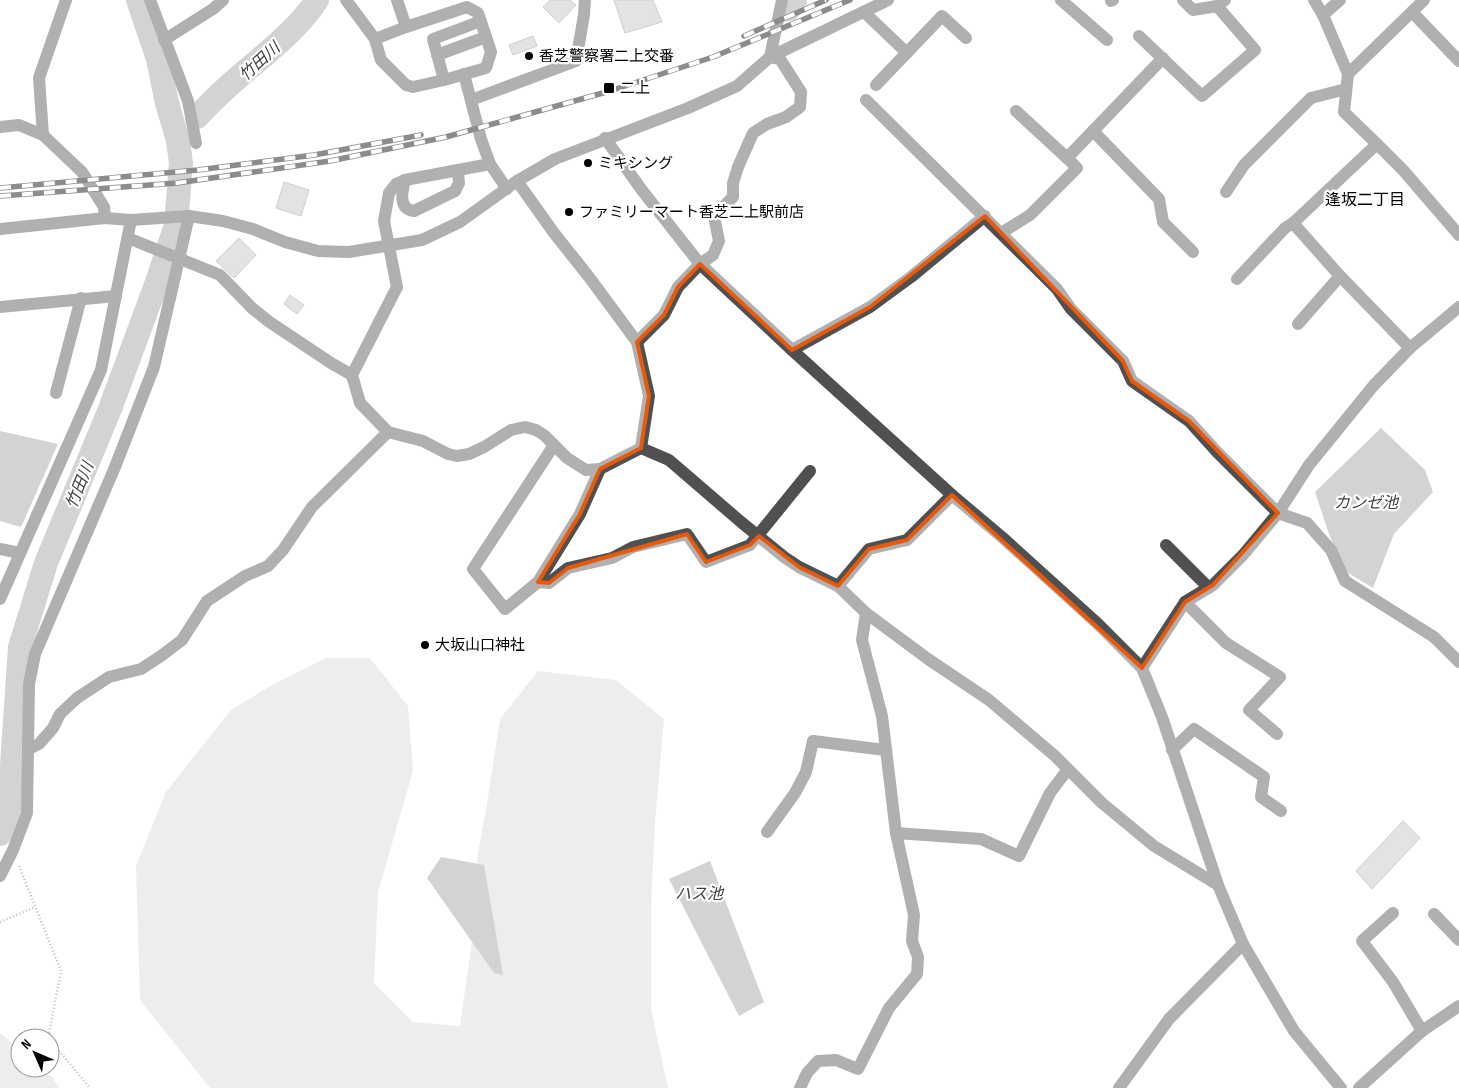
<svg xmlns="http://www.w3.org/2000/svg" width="1459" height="1088" viewBox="0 0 1459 1088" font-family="'Sofia Sans Condensed','Noto Sans JP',sans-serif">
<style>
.green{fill:#d7d7d7}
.water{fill:#9e9e9e}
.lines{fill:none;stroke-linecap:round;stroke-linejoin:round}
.river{stroke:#9e9e9e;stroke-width:24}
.building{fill:#c0c0c0;stroke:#949494}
.path{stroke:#727272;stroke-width:2.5;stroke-dasharray:1 2.5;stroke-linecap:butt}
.minor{stroke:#505050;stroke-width:12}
.rail-casing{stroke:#000;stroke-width:5.5}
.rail{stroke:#fff;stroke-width:4;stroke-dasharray:11;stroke-linecap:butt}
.marked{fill:none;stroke:#e8590c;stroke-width:4;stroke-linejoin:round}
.poi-dot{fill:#000;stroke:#fff;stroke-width:2}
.labels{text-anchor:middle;stroke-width:4.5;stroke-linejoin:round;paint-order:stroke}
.poi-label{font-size:15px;fill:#000;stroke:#fff;text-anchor:start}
.water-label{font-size:16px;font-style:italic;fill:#3f3f3f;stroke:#fff}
.neighbourhood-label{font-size:16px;fill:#000;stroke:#fff}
</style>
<rect width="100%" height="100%" fill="#fff"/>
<g class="green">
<polygon points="326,658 370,658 408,706 413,771 378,892 374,983 413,1022 460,1026 473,935 478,853 486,810 500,719 538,671 616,680 664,719 655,823 651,905 651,1009 668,1088 210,1088 140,1000 136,866 166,792 231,710 274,684"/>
<polygon points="0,1033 20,1050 20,1068 41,1068 53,1078 59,1088 0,1088"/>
</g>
<g class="water">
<polygon points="1381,428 1425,470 1433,492 1394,534 1373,588 1348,573 1330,537 1315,492"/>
<polygon points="0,431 58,444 21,527 0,521"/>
<polygon points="441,857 484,865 503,975 494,973 427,878"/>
<polygon points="710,861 764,1002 739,1016 669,879"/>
</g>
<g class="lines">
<g class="river">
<polyline points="789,9 795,0"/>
<path d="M197 117C216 96 238 77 260 59 281 41 302 23 317 0"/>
<polyline points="0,834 9,810 20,647 46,563 110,409 157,282 176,225 181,163 178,141 167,103 158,59 138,0"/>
</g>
</g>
<g class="building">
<polygon points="550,0 570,0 576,5 559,23 543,7"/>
<polygon points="614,0 653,0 662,22 625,33"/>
<polygon points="533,36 537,46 513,55 509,45"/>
<polygon points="284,182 309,190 301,216 276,208"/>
<polygon points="239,238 256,255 234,278 216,261"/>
<polygon points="290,295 304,305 297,314 284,304"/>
<polygon points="1403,821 1420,838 1372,889 1356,871"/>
</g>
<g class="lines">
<g class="path">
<polyline points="19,866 61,971 48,1038"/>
<polyline points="0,922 35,907"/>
<polyline points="50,1040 90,1088"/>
</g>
<g class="minor">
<polyline points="150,0 188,101 196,143"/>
<polyline points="346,0 375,39 381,60 406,85 413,87 444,80 486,68 491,52 478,13 467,7 406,27 375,39"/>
<polyline points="397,0 406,27"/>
<polyline points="1061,0 1107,40"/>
<polyline points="1183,0 1193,10 1217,6 1225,0"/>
<polyline points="1314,0 1323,15 1348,74 1424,0"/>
<polyline points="1111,1 1113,0"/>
<polyline points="864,12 907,53"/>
<polyline points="1412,12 1459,61"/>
<polyline points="1323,15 1340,0"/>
<polyline points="1139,36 1202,96 1255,50 1217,6"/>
<polyline points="164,40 213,9 223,0"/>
<polyline points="437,55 486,37"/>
<polyline points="770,57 782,0"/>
<polyline points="464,74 481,139 490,164 507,189"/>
<polyline points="1348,74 1344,112 1377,144 1293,223 1340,276 1410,348"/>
<polyline points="444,80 433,39 481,21"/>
<polyline points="876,85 942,16 966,38"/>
<polyline points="471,100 576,61 584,15 585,0"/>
<polyline points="866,100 1057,289 1071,309 1123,361 1132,381 1189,421 1217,452 1278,513 1307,523 1331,550 1345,581 1434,637 1459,662"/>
<polyline points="1016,111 1067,158"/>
<polyline points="0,127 19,125 43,135 82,172 104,207 105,218"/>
<polyline points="1093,131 1159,199 1163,222 1193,252"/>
<polyline points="43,135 39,78 66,0"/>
<polyline points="605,138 641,189 700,264 792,350 952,495 1003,538 1098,624 1142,668 1162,717 1218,885 1243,944 1294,1031 1341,1088"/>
<polyline points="1377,144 1403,170 1459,235"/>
<polyline points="490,164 405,180 396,184 389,193 384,221 397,287 352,375 360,403 388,432 423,441 448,454 457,456 469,454 484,447 511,430 525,427 536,430 544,435 567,458 586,470 600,469 641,448 649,396 637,342 589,277 554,233 517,181"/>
<path d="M405 180C402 192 398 209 414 211L455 191 459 183 458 171"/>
<polyline points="1226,192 1244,165 1311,98 1346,89"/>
<polyline points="0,229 105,218 131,220 189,216 223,221 253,229 285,242 318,251 349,252 422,240 460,222 517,181 555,159 688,108 737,86 770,57 888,0"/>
<polyline points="1001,233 1030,215 1077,168 1067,158 1163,58"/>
<polyline points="128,238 220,275 252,308 268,321 331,363 352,375"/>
<polyline points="1237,279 1285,228 1293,223"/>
<polyline points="0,307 116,296"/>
<polyline points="1298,324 1340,276"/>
<polyline points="637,342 664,315 678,287 700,264 713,255 719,241 714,216 733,197 733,183 738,167 753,133 767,124 786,117 800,107 801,92 780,59 770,57"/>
<polyline points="792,350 870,307 911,277 985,216"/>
<polyline points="56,393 81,298"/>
<polyline points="554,445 473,569 505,609 538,582 580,514 600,469"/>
<polyline points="641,448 669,460 741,522 784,557 799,567 838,586 869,549 907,540 952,495"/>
<polyline points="1166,545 1209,588"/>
<polyline points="0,549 20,553"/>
<polyline points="538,582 549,583 568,568 612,558 633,547 687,534 706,562 750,545 810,471"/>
<polyline points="838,586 866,613 928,659 989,700 1055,756 1102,803 1154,846 1218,885"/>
<polyline points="0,599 101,370 131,220"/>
<polyline points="1185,602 1226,643 1280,677 1249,710 1277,734"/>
<polyline points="866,613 862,640 882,716 896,833 981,839 1019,856 1050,793 1068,769"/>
<polyline points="1142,668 1185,602 1213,585 1243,555 1278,513 1309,465 1374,385 1410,348 1459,307"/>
<polyline points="29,749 39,744 53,728 60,714 77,698 109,677 141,669 161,656 182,640 207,601 245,576 268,566 283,550 312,507 388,432"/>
<polyline points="1172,750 1194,729 1264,777 1261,797 1281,811"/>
<polyline points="767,832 795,793 806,772 813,741 885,750"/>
<polyline points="0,876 13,850 27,813 29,684 35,654 115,467 154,367 189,216"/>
<polyline points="1393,913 1362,941 1393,982 1422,1031"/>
<polyline points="1434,914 1459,940"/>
<polyline points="800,1088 807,1073 818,1061 836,1060 858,1069 889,1008 917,974 918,957 912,941 914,915 896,833"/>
<polyline points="1119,1088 1169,1019 1243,944"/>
<polyline points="1359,1088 1422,1031 1459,1006"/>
</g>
<defs>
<g id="rail">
<polyline points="744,36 826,0"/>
<polyline points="0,188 198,170 314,155 421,135"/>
<polyline points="0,196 177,183 330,161 446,137 610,91 713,57 850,0"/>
</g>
</defs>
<use href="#rail" class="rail-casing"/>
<use href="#rail" class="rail"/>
</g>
<path d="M0 0H1459V1088H0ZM985 216 1123 361 1132 381 1189 421 1278 513 1213 585 1185 602 1142 668 952 495 907 540 869 549 838 586 799 567 759 536 750 545 706 562 687 534 568 568 549 583 538 582 580 514 600 469 641 448 649 396 637 342 664 315 678 287 700 264 792 350 870 307Z" fill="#fff" fill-opacity=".55" fill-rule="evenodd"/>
<path class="marked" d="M985 216 1123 361 1132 381 1189 421 1278 513 1213 585 1185 602 1142 668 952 495 907 540 869 549 838 586 799 567 759 536 750 545 706 562 687 534 568 568 549 583 538 582 580 514 600 469 641 448 649 396 637 342 664 315 678 287 700 264 792 350 870 307Z"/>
<g class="poi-dot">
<circle cx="529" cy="56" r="5"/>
<rect x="603" y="82" width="12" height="12" rx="2.5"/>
<circle cx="588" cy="163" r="5"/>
<circle cx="569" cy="212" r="5"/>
<circle cx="425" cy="645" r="5"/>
</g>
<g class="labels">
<g class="poi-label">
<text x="539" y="61">香芝警察署二上交番</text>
<text x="620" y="93">二上</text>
<text x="598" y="168">ミキシング</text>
<text x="579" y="217">ファミリーマート香芝二上駅前店</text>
<text x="435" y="650">大坂山口神社</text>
</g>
<g class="water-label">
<text transform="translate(259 61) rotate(-42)" y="6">竹田川</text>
<text transform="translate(79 485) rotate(-68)" y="6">竹田川</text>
<text x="1366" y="508">カンゼ池</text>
<text x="699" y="899">ハス池</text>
</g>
<g class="neighbourhood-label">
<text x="1365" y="205">逢坂二丁目</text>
</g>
</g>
<g transform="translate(35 1053) rotate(315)"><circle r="24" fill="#ffffff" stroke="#999999"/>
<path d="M0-4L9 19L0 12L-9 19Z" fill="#000000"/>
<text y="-8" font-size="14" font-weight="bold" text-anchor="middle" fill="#000000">N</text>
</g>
</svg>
